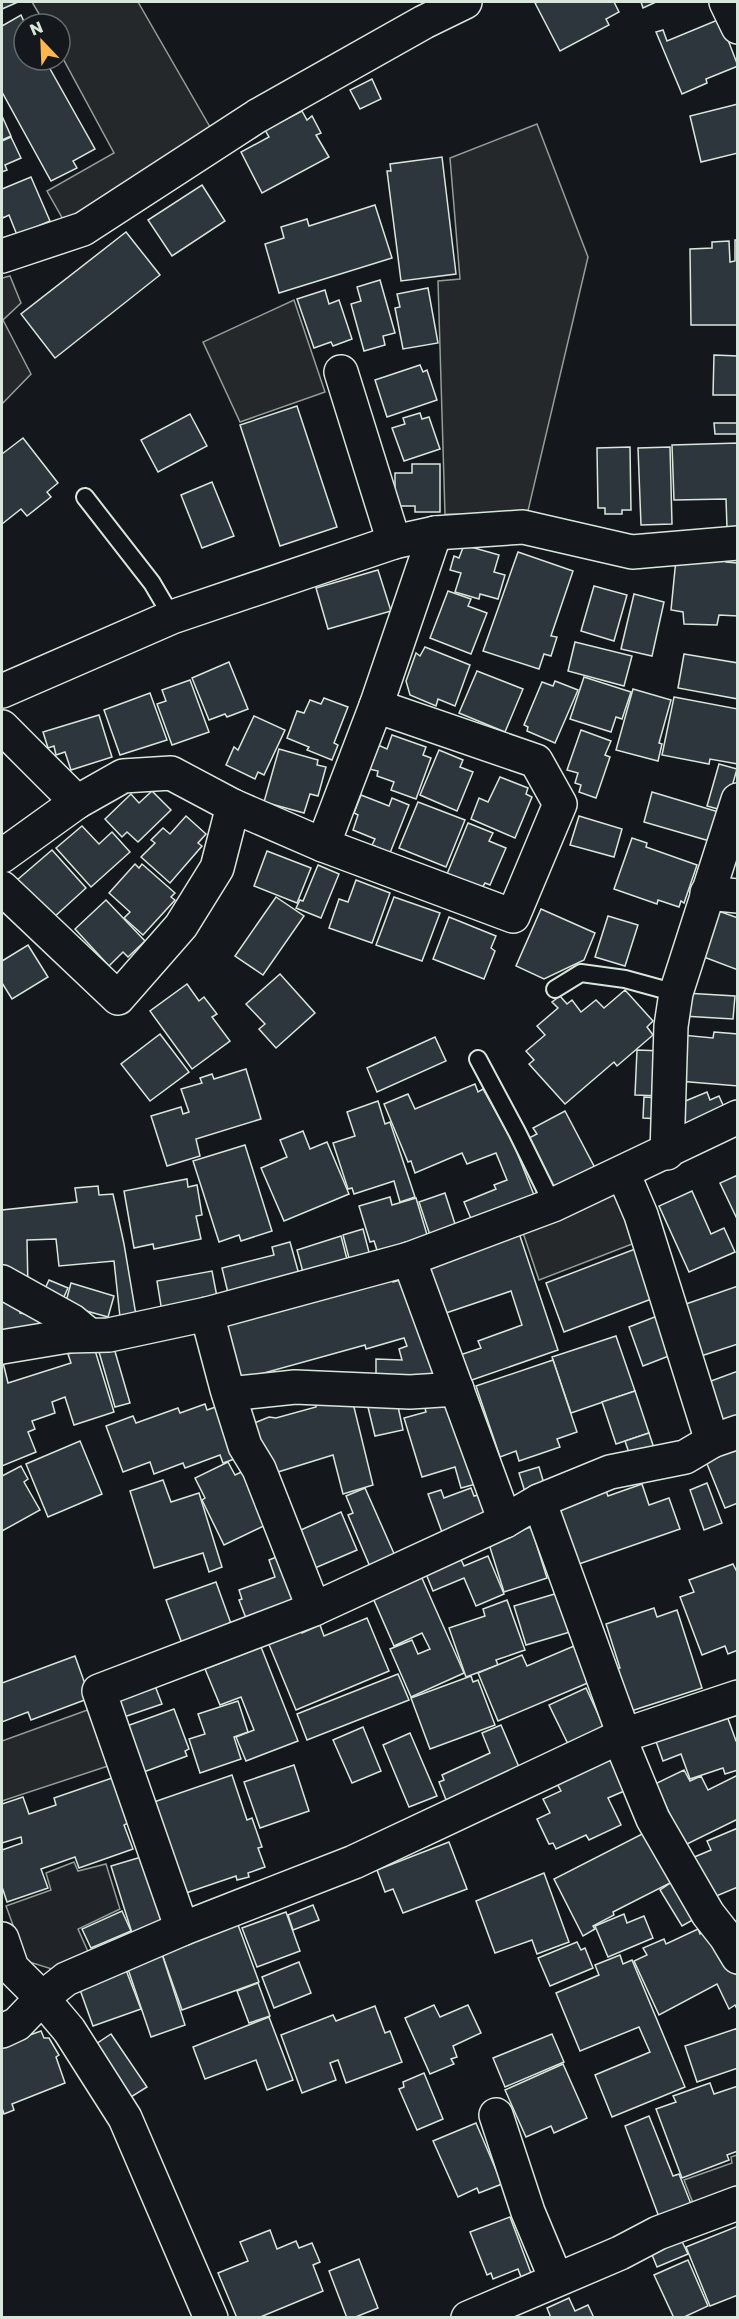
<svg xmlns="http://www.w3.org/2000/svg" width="739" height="2319" viewBox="0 0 739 2319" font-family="Poppins,sans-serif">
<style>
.green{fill:#202428;stroke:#939e99;stroke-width:1.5}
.parking{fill:#24282b;stroke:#939e99;stroke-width:1.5}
.building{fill:#2c363c;stroke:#d8e6dc;stroke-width:1.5}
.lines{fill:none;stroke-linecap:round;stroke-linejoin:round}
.service-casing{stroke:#d8e6dc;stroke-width:20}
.minor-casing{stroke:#d8e6dc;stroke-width:36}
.service{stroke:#14181c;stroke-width:16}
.minor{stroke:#14181c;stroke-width:33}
</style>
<rect width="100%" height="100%" fill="#14181c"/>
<g class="green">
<polygon points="74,1862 78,1871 106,1864 120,1909 78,1929 90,1956 55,1970 26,1961 6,1906 51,1890 46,1873"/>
<polygon points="737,2155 737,2198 695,2208 684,2180 732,2163 731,2157"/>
</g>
<g class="parking">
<polygon points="32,2 138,2 210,127 73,217 64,221 47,191 114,153 60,53 60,24 45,24"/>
<polygon points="537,124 588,257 527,515 445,514 438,281 460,279 450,158"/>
<polygon points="10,276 21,303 3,320 31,374 2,404 2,278"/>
<polygon points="294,300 325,392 240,422 203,342"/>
<polygon points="620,1186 645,1239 539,1280 521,1227"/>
<polygon points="93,1708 114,1764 2,1801 2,1741"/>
</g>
<g class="building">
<polygon points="2,2 18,2 2,9"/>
<polygon points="538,2 614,2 619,12 606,19 609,25 560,51 535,3"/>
<polygon points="641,2 656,2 643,8"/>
<polygon points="21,15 25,24 24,60 45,60 95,149 73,161 77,168 51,181 2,92 2,26"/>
<polygon points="720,19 738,66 706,79 707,83 682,94 656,32 663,30 667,41"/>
<polygon points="372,79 381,99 360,109 350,90"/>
<polygon points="738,104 738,153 701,162 690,116"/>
<polygon points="302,111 307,120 312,116 321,133 316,135 329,157 262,193 241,152 269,137 265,130"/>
<polygon points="2,116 11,136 2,140"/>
<polygon points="11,137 21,158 5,165 7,170 2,172 2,141"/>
<polygon points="442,157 456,274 401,281 387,171 391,171 390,164"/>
<polygon points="31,177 50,221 17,235 9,215 3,218 2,215 2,189"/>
<polygon points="202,185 225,221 172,256 148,220"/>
<polygon points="375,205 392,258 279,293 265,244 284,238 281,227 307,219 309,226"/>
<polygon points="126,232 160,275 55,358 21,314"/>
<polygon points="735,240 738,240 738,325 691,325 690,249 712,248 712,242 729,241 730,262 735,261"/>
<polygon points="380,280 395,333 383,336 385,345 364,351 351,304 361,301 357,287"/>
<polygon points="428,288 438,343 403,349 395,308 400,307 397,294"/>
<polygon points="325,290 329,304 339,300 352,339 333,346 331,342 314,348 297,299"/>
<polygon points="714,355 738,356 738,395 713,395"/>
<polygon points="420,365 423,372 427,370 437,400 387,417 375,380"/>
<polygon points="297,406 337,527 280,546 240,425"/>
<polygon points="420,413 422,419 429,417 440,449 404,461 392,428 405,424 403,418"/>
<polygon points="190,414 207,446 158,472 141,440"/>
<polygon points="714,423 738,423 738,434 715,434"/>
<polygon points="23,438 58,483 47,492 51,497 27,516 21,509 2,524 2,454"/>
<polygon points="738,443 738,528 727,528 726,499 674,500 672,445"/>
<polygon points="630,447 631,510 622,510 622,514 605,514 605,508 598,508 597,448"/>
<polygon points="670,447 672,524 641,525 638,448"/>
<polygon points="412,464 440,464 440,512 415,512 415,506 395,506 395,473 412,473"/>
<polygon points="212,482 234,536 202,548 181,495"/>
<polygon points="464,545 499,555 494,572 505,575 498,599 480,594 479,599 455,592 461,573 450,570 454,556 459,558"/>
<polygon points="518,552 573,571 551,636 557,637 551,656 544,654 539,669 483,651"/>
<polygon points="676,559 725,560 726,562 738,563 738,616 719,615 717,625 684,624 683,612 671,610"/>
<polygon points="378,570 391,611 328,629 316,588"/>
<polygon points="594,586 627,595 614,641 581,631"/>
<polygon points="448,591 471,599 468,606 487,613 471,654 430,638"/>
<polygon points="634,594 664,602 652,656 621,649"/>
<polygon points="575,642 632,656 624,686 568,671"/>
<polygon points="425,647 470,665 455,706 438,699 436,706 410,695 406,681 416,653 420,656"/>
<polygon points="684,654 738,663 738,699 678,688"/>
<polygon points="229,662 248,709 227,717 225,714 209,720 192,678"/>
<polygon points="477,671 523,689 505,732 459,713"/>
<polygon points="584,677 631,692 622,719 616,717 611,732 570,719"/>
<polygon points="190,680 209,732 172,745 157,704 166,701 162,690"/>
<polygon points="555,681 578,690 555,743 527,731 528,727 524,725 542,682 553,686"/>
<polygon points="633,689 671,700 659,743 662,744 658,761 616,750"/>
<polygon points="150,693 167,740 120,755 104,710"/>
<polygon points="674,697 738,709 738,764 710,759 709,764 662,755"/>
<polygon points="324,698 348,707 334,743 338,745 332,760 307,750 309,747 287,738 297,711 304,713 310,700 321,704"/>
<polygon points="99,715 112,757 71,770 65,752 56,755 54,746 48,748 43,732"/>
<polygon points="254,716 285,730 264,775 258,772 255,779 226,765 234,747 238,750"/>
<polygon points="581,730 611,741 605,755 610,757 596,798 579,792 581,785 575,783 578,773 567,770"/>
<polygon points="392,735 426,747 423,755 431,758 416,799 391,790 394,782 377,776 378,771 369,769 378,745 387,749"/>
<polygon points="279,749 318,760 317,765 326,767 318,796 310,794 304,813 264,802"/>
<polygon points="439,750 463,760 460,767 473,772 457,811 420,795"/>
<polygon points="719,764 737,769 725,811 707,806"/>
<polygon points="500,777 528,788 526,794 532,797 515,838 471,819 479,798 488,802"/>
<polygon points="152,791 171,810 138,842 127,832 122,837 105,819 131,794 139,803"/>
<polygon points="652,792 722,813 713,842 644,822"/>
<polygon points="361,795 389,806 392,798 409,805 390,853 372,845 375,839 353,830 358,815 354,813"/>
<polygon points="418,802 465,820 446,867 399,848"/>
<polygon points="186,816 206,834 198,843 202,846 170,883 141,857 155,843 151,840 163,828 170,834"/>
<polygon points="579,816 622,829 614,857 570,845"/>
<polygon points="468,823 493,833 489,841 506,848 490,885 485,883 482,888 447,874"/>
<polygon points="82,826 99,844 112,832 130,852 91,887 56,848"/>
<polygon points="632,838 647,843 646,847 697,865 684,903 681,901 679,907 658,900 657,904 614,889"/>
<polygon points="52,850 86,888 52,919 17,880"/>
<polygon points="267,851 311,868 297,903 254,886"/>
<polygon points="135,864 139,868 142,864 175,893 171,897 175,900 143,935 124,918 130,912 109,893"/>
<polygon points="318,865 339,874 321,918 296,908 300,900 303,901"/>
<polygon points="356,880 390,893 372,943 329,928 339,899 348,902"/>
<polygon points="276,897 304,916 263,975 235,956"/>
<polygon points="394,897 440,913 422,961 376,945"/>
<polygon points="106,900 145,941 128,957 123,952 109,966 75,929"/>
<polygon points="541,909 595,933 584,960 544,979 516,966"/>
<polygon points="713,909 738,918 738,970 696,954"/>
<polygon points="608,916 638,925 625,966 595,957"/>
<polygon points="449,917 496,936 491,948 495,951 484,979 433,959"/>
<polygon points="28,945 48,977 12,999 2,983 2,961"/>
<polygon points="280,974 315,1013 276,1048 259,1029 265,1024 246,1004"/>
<polygon points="187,984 199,1001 204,997 217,1014 212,1017 230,1041 192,1069 150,1011"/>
<polygon points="625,990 653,1021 647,1027 653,1035 617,1066 614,1062 565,1104 529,1064 534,1060 526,1051 545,1035 537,1026 558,1008 552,1002 560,996 567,1004 572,1000 581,1012 596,1000 604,1008"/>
<polygon points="685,993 735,996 733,1019 683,1016"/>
<polygon points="714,1032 738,1034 738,1086 678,1081 682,1035 713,1038"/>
<polygon points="160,1034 189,1072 150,1101 121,1064"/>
<polygon points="435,1037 446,1061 377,1092 367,1068"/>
<polygon points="637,1050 663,1051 661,1096 635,1095"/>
<polygon points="246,1069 261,1119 196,1139 200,1156 167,1166 151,1116 181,1107 183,1114 189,1112 181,1089 202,1083 200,1078 212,1074 214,1079"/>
<polygon points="475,1084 478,1092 483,1089 512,1140 536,1200 474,1226 464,1202 496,1189 494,1185 507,1180 496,1153 467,1164 462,1153 415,1173 411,1161 408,1162 384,1104 408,1094 415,1109"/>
<polygon points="707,1092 710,1100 719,1096 727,1114 683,1133 671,1107"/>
<polygon points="644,1097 662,1098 661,1119 643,1118"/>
<polygon points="378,1101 385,1124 390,1122 415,1197 400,1202 394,1181 354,1194 352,1188 348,1189 333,1143 355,1136 347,1112"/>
<polygon points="565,1111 595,1168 553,1189 527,1139 537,1134 533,1128"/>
<polygon points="303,1131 310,1149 327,1142 349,1194 284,1221 261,1168 287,1157 280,1140"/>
<polygon points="245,1145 272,1231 241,1241 239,1235 219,1242 193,1161"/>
<polygon points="738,1175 738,1221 720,1183"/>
<polygon points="187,1179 188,1187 197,1185 202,1215 196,1216 201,1239 154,1249 153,1244 134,1248 124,1191"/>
<polygon points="98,1186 99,1195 113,1194 124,1244 136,1315 120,1317 114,1261 59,1266 56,1239 27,1240 28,1288 2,1274 2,1210 77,1202 75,1188"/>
<polygon points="692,1191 711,1234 724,1228 735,1252 689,1272 659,1206"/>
<polygon points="445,1193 456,1227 430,1235 419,1202"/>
<polygon points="390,1197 392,1205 416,1198 428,1238 378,1253 374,1241 370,1242 359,1206"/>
<polygon points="363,1229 370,1256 350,1262 343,1235"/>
<polygon points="518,1230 558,1350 466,1382 457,1356 481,1348 478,1341 522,1325 511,1291 440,1315 423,1263"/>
<polygon points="341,1236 348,1263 304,1276 297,1250"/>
<polygon points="290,1242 300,1278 229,1297 222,1268 274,1255 272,1247"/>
<polygon points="643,1246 662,1295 564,1332 546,1283"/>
<polygon points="212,1271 218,1302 162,1312 157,1281"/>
<polygon points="392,1278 393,1282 407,1278 437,1382 376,1382 376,1359 402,1360 399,1349 407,1346 404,1338 366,1349 365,1345 235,1381 220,1324"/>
<polygon points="49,1280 68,1288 62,1301 43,1293"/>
<polygon points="71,1283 114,1296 108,1317 65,1305"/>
<polygon points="738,1286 738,1344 701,1356 683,1305"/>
<polygon points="2,1300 21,1304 20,1313 46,1317 42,1322 40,1334 2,1337"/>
<polygon points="665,1313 679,1352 643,1366 629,1327"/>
<polygon points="616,1336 635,1391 571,1413 552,1357"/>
<polygon points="94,1347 114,1412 74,1425 65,1397 52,1402 55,1413 32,1421 35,1429 28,1432 36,1452 2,1466 2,1358 8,1383 71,1363 68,1354"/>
<polygon points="114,1348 130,1403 115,1407 99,1352"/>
<polygon points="553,1360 577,1432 557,1439 560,1447 519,1461 516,1451 500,1457 476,1386"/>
<polygon points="738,1371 738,1423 719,1429 703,1384"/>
<polygon points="635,1391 649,1433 616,1444 602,1402"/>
<polygon points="396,1397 403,1430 375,1436 367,1403"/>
<polygon points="316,1399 352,1399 373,1485 343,1494 333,1455 265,1476 247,1426 269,1417 276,1418 316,1407"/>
<polygon points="423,1400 453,1403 476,1484 461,1488 455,1467 422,1477 404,1418 426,1412"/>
<polygon points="205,1404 207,1410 224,1404 243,1456 223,1463 220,1455 185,1468 183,1463 154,1474 150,1462 123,1472 106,1426 133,1416 136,1423 178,1408 180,1413"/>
<polygon points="649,1433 655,1451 631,1459 625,1441"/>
<polygon points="80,1441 102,1494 48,1517 26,1464"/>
<polygon points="738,1445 738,1503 725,1508 705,1459"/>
<polygon points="228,1462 235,1475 248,1469 274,1521 224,1545 202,1500 205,1498 195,1478"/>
<polygon points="21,1466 28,1479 24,1482 40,1510 2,1531 2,1476"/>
<polygon points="539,1467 545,1487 525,1492 519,1473"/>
<polygon points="163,1480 171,1502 199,1493 222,1567 209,1572 203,1553 154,1568 130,1491"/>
<polygon points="707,1483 722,1523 704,1530 690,1490"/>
<polygon points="642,1484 649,1505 669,1498 680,1529 576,1565 555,1505 605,1488 608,1496"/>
<polygon points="365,1488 396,1558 371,1569 348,1515 353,1513 346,1496"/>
<polygon points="471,1488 474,1496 482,1494 491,1518 443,1535 428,1494 441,1490 444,1498"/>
<polygon points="341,1512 357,1550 308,1571 292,1534"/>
<polygon points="531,1527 547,1578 504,1592 488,1541"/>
<polygon points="458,1553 464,1566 488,1556 504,1594 476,1606 464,1578 433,1591 424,1569"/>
<polygon points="284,1554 302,1606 249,1626 239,1600 242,1599 239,1590 275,1577 269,1560"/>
<polygon points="733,1564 738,1574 738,1650 728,1654 725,1646 702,1655 680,1597 694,1592 689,1580"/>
<polygon points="421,1576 464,1673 411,1697 390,1649 412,1640 418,1654 430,1649 422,1633 394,1646 373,1598"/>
<polygon points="216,1582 234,1632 184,1649 166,1600"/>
<polygon points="558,1593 570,1632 526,1645 514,1606"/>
<polygon points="507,1600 525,1650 496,1660 498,1665 466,1677 449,1628 485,1616 483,1609"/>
<polygon points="654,1608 657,1617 677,1610 702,1688 628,1712 614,1669 620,1668 606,1624"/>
<polygon points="367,1618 389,1671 296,1710 265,1635 297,1622 302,1633 320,1625 324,1636"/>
<polygon points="574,1646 590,1682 498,1721 478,1673 522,1655 527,1666"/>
<polygon points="261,1647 298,1741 246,1761 236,1737 254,1730 241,1697 220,1705 205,1669"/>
<polygon points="75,1656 90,1698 31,1720 28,1712 2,1722 2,1683"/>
<polygon points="398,1674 409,1700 307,1740 297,1714"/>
<polygon points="471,1676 473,1682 478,1680 495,1725 430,1749 411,1698"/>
<polygon points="154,1683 162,1704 118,1719 111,1697"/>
<polygon points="586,1688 604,1727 568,1744 549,1705"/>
<polygon points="238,1701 248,1732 234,1737 241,1759 200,1773 189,1739 205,1734 198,1714"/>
<polygon points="174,1709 189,1749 185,1751 187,1756 141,1773 124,1727"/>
<polygon points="727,1716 736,1741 738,1741 738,1770 725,1774 723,1768 690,1779 681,1754 663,1761 654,1736"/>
<polygon points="501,1725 522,1774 448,1805 439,1782 444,1780 442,1775 490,1753 482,1733"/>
<polygon points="363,1727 381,1771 352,1783 333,1740"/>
<polygon points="410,1733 437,1796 409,1807 383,1745"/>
<polygon points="613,1755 629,1789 608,1798 621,1825 589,1840 586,1835 556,1849 553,1843 549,1844 537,1819 550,1813 543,1799 561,1791 556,1782"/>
<polygon points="294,1765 309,1811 260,1828 244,1782"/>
<polygon points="684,1770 690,1781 701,1776 708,1790 738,1775 738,1819 685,1845 655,1784"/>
<polygon points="232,1775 247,1820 252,1818 262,1847 258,1848 265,1867 248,1873 249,1877 237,1880 236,1876 183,1894 151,1803"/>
<polygon points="115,1777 130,1822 124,1825 133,1849 79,1868 75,1857 41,1869 48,1888 7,1902 2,1887 2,1850 22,1843 21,1837 2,1843 2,1804 23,1797 29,1814 56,1805 54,1798"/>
<polygon points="738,1828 738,1887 709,1899 692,1858 711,1850 707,1841"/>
<polygon points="648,1831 674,1881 613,1912 614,1915 593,1926 595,1929 583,1936 554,1879"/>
<polygon points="449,1842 467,1889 403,1913 393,1889 385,1892 377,1870"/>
<polygon points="148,1855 169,1921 132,1933 111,1866"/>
<polygon points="544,1873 569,1942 537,1954 532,1940 495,1953 476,1901"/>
<polygon points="675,1880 698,1917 682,1926 660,1890"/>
<polygon points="313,1905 319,1920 293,1930 288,1915"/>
<polygon points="122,1911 131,1931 91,1948 82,1929"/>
<polygon points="286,1912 300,1951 257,1967 242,1928"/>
<polygon points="624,1914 627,1923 644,1916 653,1938 608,1957 595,1926"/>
<polygon points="237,1922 259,1982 182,2010 162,1954"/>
<polygon points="698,1929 700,1934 708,1930 724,1950 738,1978 738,2011 735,2005 729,2009 717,1984 659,2015 634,1961 647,1955 643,1948 664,1939 666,1944"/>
<polygon points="577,1942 581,1950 585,1948 593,1968 550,1986 538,1958"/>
<polygon points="161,1951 185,2025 151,2037 128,1969"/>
<polygon points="620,1955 623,1964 632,1960 685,2087 612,2117 595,2075 650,2052 639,2027 580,2051 556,1993 599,1975 595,1965"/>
<polygon points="299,1962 311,1993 274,2008 262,1977"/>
<polygon points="126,1970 141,2009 93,2026 79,1987"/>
<polygon points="258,1983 270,2016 249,2023 237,1991"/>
<polygon points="434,2005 440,2017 468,2005 481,2033 453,2046 457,2057 451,2059 454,2064 430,2074 405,2018"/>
<polygon points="375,2006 385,2033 390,2031 402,2062 346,2083 338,2060 330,2063 336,2080 302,2093 281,2035 333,2015 336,2021"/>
<polygon points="269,2017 293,2080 267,2090 256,2060 205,2079 193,2047"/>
<polygon points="738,2028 738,2068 697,2082 685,2046"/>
<polygon points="41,2031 44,2038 49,2038 59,2055 56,2057 65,2083 12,2104 14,2110 4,2114 2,2108 2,2045"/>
<polygon points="111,2034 147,2087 131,2097 96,2044"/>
<polygon points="552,2034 564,2062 505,2087 493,2058"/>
<polygon points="563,2064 587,2118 554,2133 551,2126 526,2137 505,2090"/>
<polygon points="424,2073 443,2119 417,2130 399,2089 404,2087 403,2082"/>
<polygon points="710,2083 714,2094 738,2086 738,2151 727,2155 729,2160 682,2178 656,2109 676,2102 673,2096"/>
<polygon points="649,2116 673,2176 679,2174 691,2204 659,2217 625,2126"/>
<polygon points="476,2123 502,2184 479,2193 477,2188 458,2197 433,2141"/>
<polygon points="510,2217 531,2273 521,2277 518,2269 493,2279 491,2273 487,2275 470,2232"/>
<polygon points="738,2226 738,2295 710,2306 686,2247"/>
<polygon points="270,2230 277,2249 296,2241 299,2248 312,2243 320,2262 313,2265 323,2291 258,2318 237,2318 218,2273 248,2261 240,2242"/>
<polygon points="680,2237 688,2254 657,2267 650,2250"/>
<polygon points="359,2259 378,2308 353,2318 347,2318 329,2271"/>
<polygon points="688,2260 708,2306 682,2318 674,2318 654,2275"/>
<polygon points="569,2298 575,2311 588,2305 594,2318 551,2318 547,2308"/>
</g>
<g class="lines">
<defs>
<g id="service">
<polyline points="85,497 152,583 172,617"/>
<polyline points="555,989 581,973 625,979 676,993"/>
<polyline points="478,1059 517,1132 553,1205"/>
</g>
<g id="minor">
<polyline points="726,2 738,27"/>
<polyline points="2,256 83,229 257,116 424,22 465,2"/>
<polyline points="341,372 394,542"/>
<polyline points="2,691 172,617 394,542 435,533 523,527 632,552 738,543"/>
<polyline points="2,727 77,802 123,776 171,773 233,806 323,845 376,706 435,533"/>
<polyline points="323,845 513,916 560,804 536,761 376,706"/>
<polyline points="2,856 77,802"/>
<polyline points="2,888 118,998 181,926 217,868 233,806"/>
<polyline points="707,893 738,896"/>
<polyline points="667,1153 671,1026 676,993 738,800"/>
<polyline points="623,1173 641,1215 712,1441"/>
<polyline points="409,1259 505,1521"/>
<polyline points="2,1282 72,1321 89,1335"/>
<polyline points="207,1314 227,1389 245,1446 259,1469 314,1609"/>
<polyline points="2,1347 68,1336 109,1335 207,1314 409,1259 553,1205 738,1117"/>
<polyline points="229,1394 295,1387 410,1392 457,1389"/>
<polyline points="539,1501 624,1735 624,1749 653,1819 708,1914 726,1937 738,1957"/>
<polyline points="182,1929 99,1691 314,1609 505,1521 539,1501 610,1472 685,1457 712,1441 738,1432"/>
<polyline points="2,1939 12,1968 42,1998 69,2030 125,2118 211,2318"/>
<polyline points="2,2031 17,2024 42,1998 66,1979 182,1929 354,1862 624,1735 738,1697"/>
<polyline points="496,2115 528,2212 556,2279"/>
<polyline points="468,2318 620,2253 658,2233 738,2203"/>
</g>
</defs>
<use href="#service" class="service-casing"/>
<use href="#minor" class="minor-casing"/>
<use href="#service" class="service"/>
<use href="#minor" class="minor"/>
</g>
<rect width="739" height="2319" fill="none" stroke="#d8e6dc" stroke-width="6"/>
<g transform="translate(42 42) rotate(337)"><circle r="28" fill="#14181c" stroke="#626a69" stroke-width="1.5"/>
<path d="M0-4.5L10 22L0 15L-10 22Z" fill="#ffb74d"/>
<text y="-9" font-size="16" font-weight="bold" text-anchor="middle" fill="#d8e6dc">N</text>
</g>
</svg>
